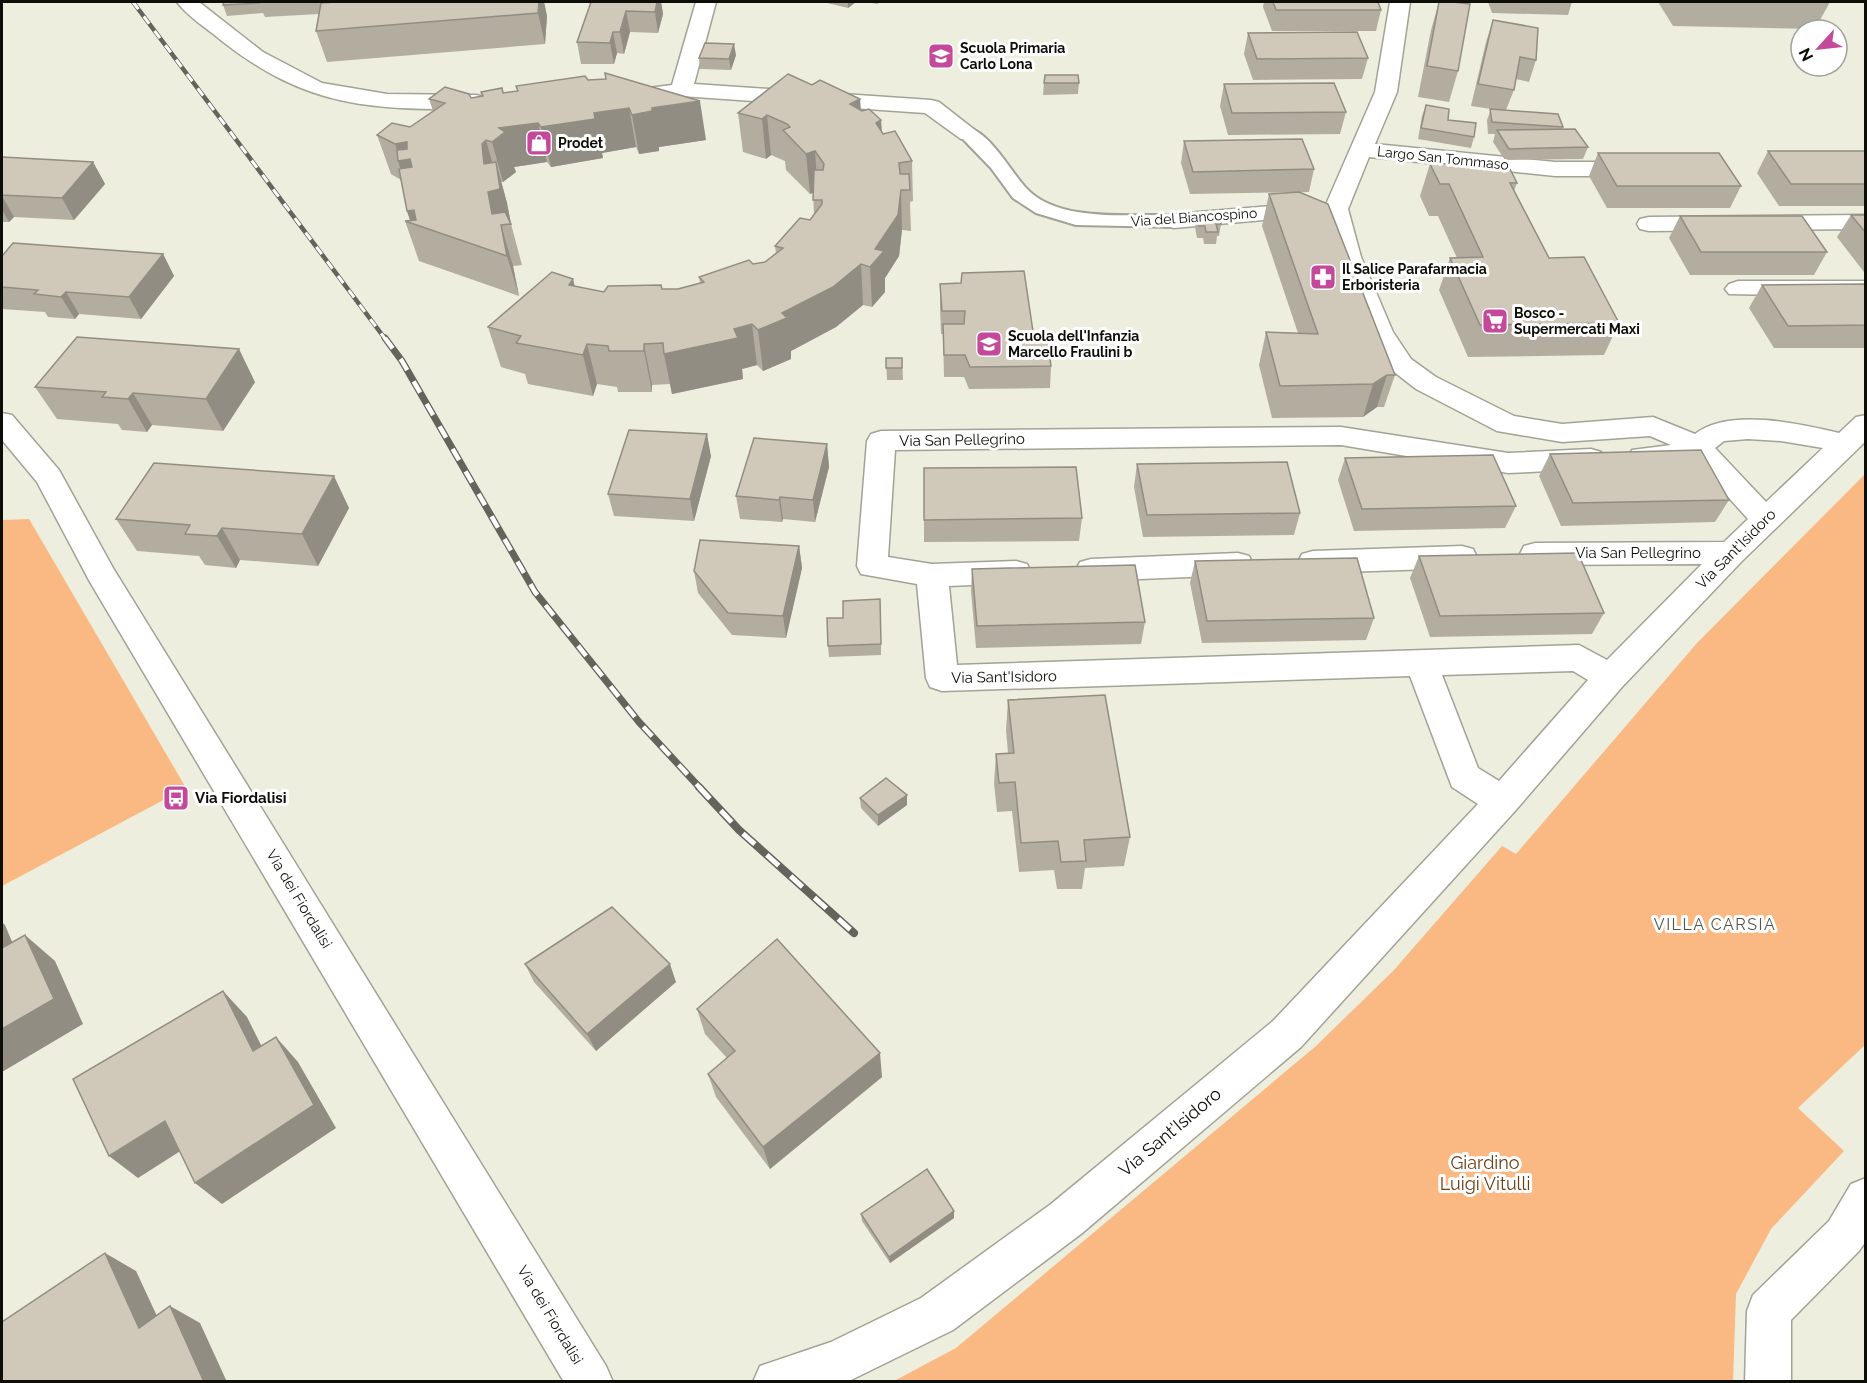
<svg xmlns="http://www.w3.org/2000/svg" width="1867" height="1383" viewBox="0 0 1867 1383" font-family="Raleway,sans-serif">
<style>
.green{fill:#fab883}
.lines{fill:none;stroke-linecap:round;stroke-linejoin:round}
.service-casing{stroke:#a2a394;stroke-width:4}
.minor-casing{stroke:#a2a394;stroke-width:3}
.service{fill:#fff;fill-rule:evenodd}
.minor{fill:#fff;fill-rule:evenodd}
.rail-far2-casing{stroke:#63645a;stroke-width:4.5}
.rail-far1-casing{stroke:#63645a;stroke-width:7}
.rail-casing{stroke:#63645a;stroke-width:8}
.rail-far2{stroke:#fff;stroke-width:3;stroke-dasharray:9;stroke-linecap:butt}
.rail-far1{stroke:#fff;stroke-width:4.5;stroke-dasharray:13;stroke-linecap:butt}
.rail{stroke:#fff;stroke-width:5;stroke-dasharray:16;stroke-linecap:butt}
.wall{fill:#b3ada0}
.shaded-wall{fill:#928d82}
.building{fill:#d0c9ba;stroke:#928d82;stroke-width:1.5}
.labels{text-anchor:middle;stroke-width:6;stroke-linejoin:round;paint-order:stroke}
.far-poi-label{font-size:14px;font-weight:bold;fill:#0e0e09;stroke:#fff;text-anchor:start}
.far-street-label{font-size:14px;fill:#0e0e09;stroke:#fff}
.street-label{font-size:15px;fill:#0e0e09;stroke:#fff}
.poi-label{font-size:15px;font-weight:bold;fill:#0e0e09;stroke:#fff;text-anchor:start}
.neighbourhood-label{font-size:16px;letter-spacing:1.5px;fill:#555649;stroke:#fff}
.near-street-label{font-size:18px;fill:#0e0e09;stroke:#fff}
.near-park-label{font-size:18px;fill:#6b4017;stroke:#fff}
</style>
<rect width="100%" height="100%" fill="#edeede"/>
<g class="green">
<polygon points="1865,474 1865,1045 1798,1108 1844,1151 1771,1229 1736,1294 1733,1381 894,1381 956,1348 1316,1046 1394,970 1502,846 1516,854 1697,643"/>
<polygon points="29,519 186,788 2,886 2,520"/>
</g>
<g class="lines">
<defs>
<path id="service" d="M969 128C991 134 1011 172 1026 188 1058 223 1131 214 1174 215L1181 217 1184 221 1181 225 1174 227 1076 225 1036 213 1013 198 991 168 962 138 959 134Z"/>
<g id="minor">
<path d="M177 2H199L263 52 322 83 387 94 476 95 484 97 487 102 484 107 476 109C372 110 307 108 222 41 208 29 188 17 177 2Z"/>
<polygon points="696,2 716,2 694,84 931,100 939,102 980,134 977,139 961,139 925,113 681,96 663,100 618,102 615,97 618,92 672,85"/>
<path d="M1390 2H1410L1397 92 1375 144 1555 162H1610L1618 164 1622 169 1618 174 1610 176H1555L1369 157 1348 209 1361 257 1393 332 1411 359 1436 377 1514 416 1562 424 1653 417 1695 434C1729 407 1801 424 1839 433L1856 417 1866 415V441L1742 561 1622 687 1515 811 1301 1047 1081 1234 953 1330 853 1379 848 1382H753L760 1366 831 1342 921 1298 1051 1204 1273 1021 1478 804 1452 787 1410 676 942 691 930 687 926 678 917 584 861 574 857 566 867 441 871 434 881 431 1341 427 1508 453 1591 449 1601 452 1605 459 1601 466 1591 469 1508 473 1341 445 895 450 888 557 932 564 1016 561 1027 564 1031 572 1027 580 1016 583 949 586 957 665 1579 645 1607 660 1702 564 1535 565 1524 562 1520 554 1524 546 1535 543 1724 542 1748 519 1693 458C1673 464 1653 470 1632 464L1628 457 1632 450 1671 445 1650 436 1562 442 1497 431 1416 389 1393 371 1367 332 1337 257 1324 209 1375 92ZM1748 439 1781 441 1823 448 1766 502 1715 448 1724 441ZM1573 671 1588 680 1499 781 1478 768 1442 675Z"/>
<polygon points="1310,203 1318,205 1322,210 1318,215 1174,228 1166,226 1162,221 1166,216 1174,214"/>
<polygon points="1866,215 1866,229 1649,231 1640,229 1637,224 1640,219 1649,217"/>
<polygon points="1738,281 1866,281 1866,297 1729,294 1725,289 1729,284"/>
<polygon points="2,413 12,415 59,470 113,568 606,1366 613,1382 564,1382 90,582 37,482 2,440"/>
<polygon points="1462,546 1473,549 1477,557 1473,565 1462,568 1313,573 1302,570 1298,562 1302,554 1313,551"/>
<polygon points="1238,553 1249,556 1253,564 1249,572 1238,575 1091,581 1080,578 1076,570 1080,562 1091,559"/>
<polygon points="1866,1178 1866,1241 1859,1251 1791,1320 1791,1382 1745,1382 1747,1311 1753,1295 1829,1221 1851,1184"/>
</g>
</defs>
<use href="#service" class="service-casing"/>
<use href="#minor" class="minor-casing"/>
<use href="#service" class="service"/>
<use href="#minor" class="minor"/>
<defs>
<polyline id="rail-far2" points="133,2 386,340"/>
<polyline id="rail-far1" points="385,338 402,361 535,592 639,722 701,789"/>
<polyline id="rail" points="699,787 739,830 854,933"/>
</defs>
<use href="#rail-far2" class="rail-far2-casing"/>
<use href="#rail-far1" class="rail-far1-casing"/>
<use href="#rail" class="rail-casing"/>
<use href="#rail-far2" class="rail-far2"/>
<use href="#rail-far1" class="rail-far1"/>
<use href="#rail" class="rail"/>
</g>
<g class="wall">
<polygon points="224,2 544,2 547,16 545,44 327,62 316,31 319,14 265,17 263,13 227,16 223,5"/>
<polygon points="591,2 661,2 663,14 658,33 630,32 624,54 617,53 614,64 581,64 577,42"/>
<polygon points="823,2 856,2 848,8"/>
<polygon points="867,2 880,2 877,4"/>
<polygon points="1264,2 1378,2 1381,10 1376,31 1272,31 1263,7"/>
<polygon points="1439,2 1458,71 1449,102 1418,97 1431,30"/>
<polygon points="1488,2 1572,2 1568,15 1492,13"/>
<polygon points="1658,2 1830,2 1815,29 1673,26"/>
<polygon points="1493,20 1536,60 1529,82 1516,79 1514,90 1506,110 1563,127 1563,129 1588,147 1583,159 1505,160 1493,142 1495,134 1488,134 1487,120 1491,109 1471,106 1486,42"/>
<polygon points="1248,33 1368,58 1362,79 1253,80 1244,54"/>
<polygon points="736,55 731,70 700,69 699,58"/>
<polygon points="588,80 706,140 659,147 659,151 639,154 636,147 602,153 603,158 551,167 547,162 514,167 516,172 503,182 501,182 507,203 511,224 522,265 513,266 519,296 419,261 405,221 410,220 407,211 401,180 391,174 377,135 410,127 433,111 429,99 471,98 482,96 481,92 503,93"/>
<polygon points="1044,83 1079,83 1078,94 1043,95"/>
<polygon points="1224,84 1346,112 1340,134 1228,135 1220,106"/>
<polygon points="812,85 860,99 861,111 881,120 882,131 883,134 912,161 913,201 910,202 911,231 902,230 899,256 885,278 885,292 872,307 863,305 836,327 791,351 791,359 763,371 757,365 742,369 743,379 672,394 670,384 652,385 652,392 618,392 617,387 597,384 593,396 528,384 525,374 501,367 488,327 573,279 574,286 604,292 662,289 678,289 700,283 699,277 765,262 776,254 775,246 810,220 814,215 813,192 810,194 786,170 785,161 771,155 766,159 743,152 738,113"/>
<polygon points="1426,105 1474,137 1471,148 1418,139 1422,116"/>
<polygon points="1184,141 1314,169 1309,192 1190,194 1181,163"/>
<polygon points="1768,151 1866,151 1866,206 1779,206 1757,173"/>
<polygon points="1598,153 1741,186 1730,208 1607,208 1589,176"/>
<polygon points="2,157 93,162 105,184 74,220 14,217 9,222 2,222"/>
<polygon points="1430,164 1517,183 1514,191 1549,258 1619,323 1604,355 1468,357 1439,290 1450,258 1457,258 1438,216 1429,216 1420,196"/>
<polygon points="1269,194 1395,375 1384,407 1377,407 1363,417 1272,418 1259,365 1266,332 1298,333 1262,226"/>
<polygon points="1851,215 1866,215 1866,272 1864,272 1837,237"/>
<polygon points="1197,216 1221,224 1219,236 1217,236 1216,244 1204,244 1203,238 1197,238 1195,227"/>
<polygon points="1680,216 1827,252 1814,275 1690,275 1669,238"/>
<polygon points="163,254 174,276 141,319 79,314 75,319 48,317 45,312 2,309 2,256"/>
<polygon points="940,284 1034,338 1051,366 1050,388 969,389 964,377 944,377 943,334 941,334 940,307"/>
<polygon points="1866,284 1866,348 1774,348 1749,308 1762,285"/>
<polygon points="886,358 902,358 903,380 887,380"/>
<polygon points="255,382 223,431 152,425 147,432 122,430 118,424 57,419 35,387"/>
<polygon points="827,444 829,467 815,522 783,519 782,522 740,519 736,496"/>
<polygon points="1550,454 1729,500 1715,522 1561,526 1539,476"/>
<polygon points="711,456 694,521 614,516 608,494"/>
<polygon points="1345,458 1516,506 1505,528 1354,531 1338,480"/>
<polygon points="1137,464 1300,513 1294,535 1143,537 1134,487"/>
<polygon points="924,468 1082,518 1079,541 924,542"/>
<polygon points="349,508 318,566 240,560 236,568 205,565 199,556 137,551 116,519"/>
<polygon points="799,546 802,568 786,638 732,635 698,593 694,571"/>
<polygon points="1419,556 1604,613 1592,634 1430,637 1410,578"/>
<polygon points="1195,561 1374,618 1366,640 1202,643 1190,583"/>
<polygon points="972,569 1145,622 1141,644 976,648 971,591"/>
<polygon points="881,610 881,655 829,657 828,646 843,618"/>
<polygon points="1008,700 1130,837 1124,866 1085,868 1082,889 1057,889 1054,870 1019,872 1012,811 997,812 994,783 996,754 1008,753 1006,730"/>
<polygon points="907,795 907,805 878,826 861,808 860,798"/>
<polygon points="525,964 676,982 596,1051 534,982"/>
<polygon points="697,1009 882,1077 770,1169 716,1097 708,1074 727,1058 705,1034"/>
<polygon points="861,1214 954,1218 890,1263 862,1221"/>
</g>
<g class="shaded-wall">
<polygon points="539,2 544,2 547,16 545,44 538,13"/>
<polygon points="657,2 661,2 663,14 658,33 655,12"/>
<polygon points="848,2 856,2 848,8"/>
<polygon points="626,11 630,32 624,54 620,32"/>
<polygon points="613,32 617,53 614,64 610,43"/>
<polygon points="734,44 736,55 731,70 729,59"/>
<polygon points="860,99 862,139 850,104"/>
<polygon points="700,101 706,140 659,147 659,151 639,154 632,115 652,108"/>
<polygon points="629,108 636,147 602,153 603,158 551,167 541,127 594,113"/>
<polygon points="767,115 771,155 766,159 762,119"/>
<polygon points="881,120 883,160 876,123"/>
<polygon points="538,123 547,162 514,167 516,172 503,182 492,142 499,128"/>
<polygon points="486,140 497,180 496,162 507,203 511,224 501,225 513,266 519,296 507,256 492,214 488,192 482,144"/>
<polygon points="407,142 417,182 411,201 398,161 401,161 395,144"/>
<polygon points="815,151 818,191 810,194 806,154"/>
<polygon points="93,162 105,184 74,220 62,198"/>
<polygon points="901,190 902,230 899,256 885,278 885,292 872,307 870,267 875,249"/>
<polygon points="2,196 14,217 9,222 2,210"/>
<polygon points="414,210 420,226 411,223 407,211"/>
<polygon points="163,254 174,276 141,319 129,297"/>
<polygon points="861,264 863,305 836,327 791,351 791,359 763,371 758,330 782,313"/>
<polygon points="573,279 583,320 569,285"/>
<polygon points="66,292 79,314 75,319 61,297"/>
<polygon points="752,324 757,365 742,369 743,379 672,394 664,354 734,329"/>
<polygon points="587,344 597,384 593,396 583,355"/>
<polygon points="644,344 652,385 652,392 644,351"/>
<polygon points="239,349 255,382 223,431 206,399"/>
<polygon points="1387,375 1377,407 1363,417 1373,384"/>
<polygon points="133,393 152,425 147,432 128,399"/>
<polygon points="707,434 711,456 694,521 690,499"/>
<polygon points="827,444 829,467 815,522 813,500"/>
<polygon points="334,476 349,508 318,566 302,534"/>
<polygon points="780,497 783,519 782,522 779,500"/>
<polygon points="222,528 240,560 236,568 217,536"/>
<polygon points="799,546 802,568 786,638 783,616"/>
<polygon points="907,795 907,805 878,826 878,815"/>
<polygon points="2,922 5,925 27,977 2,955"/>
<polygon points="25,935 55,961 83,1024 2,1072 2,1029"/>
<polygon points="670,964 676,982 596,1051 587,1034"/>
<polygon points="223,991 247,1017 276,1075 253,1051"/>
<polygon points="276,1037 298,1062 336,1128 222,1204 195,1183"/>
<polygon points="880,1053 882,1077 770,1169 763,1147"/>
<polygon points="165,1121 193,1143 138,1178 109,1156"/>
<polygon points="954,1211 954,1218 890,1263 889,1257"/>
<polygon points="105,1253 136,1271 170,1344 139,1328"/>
<polygon points="170,1306 200,1323 227,1382 204,1382"/>
</g>
<g class="building">
<polygon points="224,2 259,2 259,3 223,5"/>
<polygon points="335,2 539,2 538,13 316,31 321,3"/>
<polygon points="591,2 657,2 655,12 626,11 620,32 613,32 610,43 577,42"/>
<polygon points="1273,2 1378,2 1381,10 1276,10"/>
<polygon points="1439,2 1453,2 1470,4 1458,71 1427,66"/>
<polygon points="1493,20 1538,28 1536,60 1520,57 1514,90 1478,84"/>
<polygon points="1357,32 1368,58 1257,59 1248,33"/>
<polygon points="705,43 734,44 729,59 699,58"/>
<polygon points="605,73 700,101 652,108 652,111 632,115 629,108 594,113 595,119 541,127 538,123 499,128 505,132 492,142 486,140 482,144 484,164 496,162 500,189 488,192 492,214 505,212 511,224 501,225 507,256 405,221 416,220 414,210 407,211 399,169 412,167 410,159 398,161 397,150 407,149 407,142 395,144 377,135 392,123 410,127 445,103 429,99 445,87 469,94 471,98 483,96 481,92 502,88 503,93 518,91 516,86 585,76 588,80 606,79"/>
<polygon points="788,74 812,85 820,80 860,99 850,104 862,111 869,109 881,120 876,123 883,134 895,131 912,161 899,163 900,174 909,174 910,190 901,190 898,215 875,249 884,251 870,267 861,264 833,287 782,313 787,318 758,330 752,324 734,329 738,338 664,354 663,343 644,344 644,351 609,351 608,346 587,344 583,355 516,343 521,336 488,327 552,272 573,279 569,285 604,292 608,286 661,285 662,289 678,289 704,282 699,277 749,260 753,264 765,262 783,248 775,246 800,218 810,220 822,204 822,200 813,200 814,170 823,170 824,164 815,151 806,154 783,130 790,127 787,124 767,115 762,119 738,113"/>
<polygon points="1045,75 1078,75 1079,83 1044,83"/>
<polygon points="1334,83 1346,112 1232,113 1224,84"/>
<polygon points="1426,105 1449,109 1448,120 1476,123 1474,137 1421,128"/>
<polygon points="1490,109 1558,114 1563,127 1492,122"/>
<polygon points="1575,129 1588,147 1509,149 1497,130"/>
<polygon points="1302,139 1314,169 1193,172 1184,141"/>
<polygon points="1768,151 1866,151 1866,184 1791,184"/>
<polygon points="1598,153 1719,153 1741,186 1617,186"/>
<polygon points="2,157 93,162 62,198 2,195"/>
<polygon points="1507,163 1517,183 1510,183 1549,258 1584,257 1619,323 1480,325 1450,258 1483,257 1449,184 1440,184 1430,164"/>
<polygon points="1299,192 1328,204 1395,375 1387,375 1373,384 1280,386 1266,332 1318,334 1269,194"/>
<polygon points="1851,215 1866,215 1866,233"/>
<polygon points="1197,216 1220,216 1221,224 1216,224 1218,232 1206,232 1205,226 1199,226"/>
<polygon points="1680,216 1802,216 1827,252 1701,252"/>
<polygon points="13,243 163,254 129,297 66,292 61,297 34,294 38,290 2,287 2,256"/>
<polygon points="1024,271 1034,338 1047,337 1051,366 970,367 965,355 944,355 943,324 964,324 965,311 942,311 940,284 961,283 962,273"/>
<polygon points="1866,284 1866,325 1788,326 1762,285"/>
<polygon points="77,337 239,349 206,399 133,393 128,399 102,397 106,392 35,387"/>
<rect x="886" y="358" width="16" height="10"/>
<polygon points="629,430 707,434 690,499 608,494"/>
<polygon points="754,438 827,444 813,500 780,497 779,500 736,496"/>
<polygon points="1701,450 1729,500 1573,503 1550,454"/>
<polygon points="1493,455 1516,506 1362,509 1345,458"/>
<polygon points="1287,462 1300,513 1147,515 1137,464"/>
<polygon points="154,463 334,476 302,534 222,528 217,536 185,534 190,525 116,519"/>
<polygon points="1076,467 1082,518 924,520 924,468"/>
<polygon points="700,540 799,546 783,616 728,613 694,571"/>
<polygon points="1578,553 1604,613 1440,616 1419,556"/>
<polygon points="1357,558 1374,618 1207,621 1195,561"/>
<polygon points="1135,565 1145,622 977,626 972,569"/>
<polygon points="880,599 881,644 828,646 827,618 843,618 843,601"/>
<polygon points="1105,695 1130,837 1084,840 1086,861 1061,862 1058,841 1021,843 1015,782 999,783 996,754 1014,753 1008,700"/>
<polygon points="886,778 907,795 878,815 860,798"/>
<polygon points="612,907 670,964 587,1034 525,964"/>
<polygon points="25,935 54,999 2,1029 2,948"/>
<polygon points="777,939 880,1053 763,1147 708,1074 735,1051 697,1009"/>
<polygon points="223,991 253,1051 276,1037 314,1105 195,1183 165,1121 109,1156 73,1079"/>
<polygon points="927,1169 954,1211 889,1257 861,1214"/>
<polygon points="105,1253 139,1328 170,1306 204,1382 2,1382 2,1322"/>
</g>
<defs>
<symbol id="school-square" viewBox="-11 -11 22 22"><rect x="-9" y="-9" width="18" height="18" rx="4" fill="#c5499a" stroke="#fff"/><path d="M0-5L7-2L0 1L-7-2ZM-4 1L0 2.5L4 1V4Q0 6-4 4Z" fill="#fff"/></symbol>
<symbol id="shop-square" viewBox="-11 -11 22 22"><rect x="-9" y="-9" width="18" height="18" rx="4" fill="#c5499a" stroke="#fff"/><path d="M-5-2.5h2.3a2.7 3.5 0 0 1 5.4 0H5L5.5 6h-11ZM-1.5-2.5h3a1.5 2.3 0 0 0-3 0Z" fill="#fff"/></symbol>
<symbol id="pharmacy-square" viewBox="-11 -11 22 22"><rect x="-9" y="-9" width="18" height="18" rx="4" fill="#c5499a" stroke="#fff"/><path d="M-2-6h4v4h4v4h-4v4h-4v-4h-4v-4h4Z" fill="#fff"/></symbol>
<symbol id="supermarket-square" viewBox="-11 -11 22 22"><rect x="-9" y="-9" width="18" height="18" rx="4" fill="#c5499a" stroke="#fff"/><path d="M-6-5.5h2.5l.6 2H6L4.5 2H-2.5L-4.4-4H-6ZM-1.5 3.2a1.3 1.3 0 1 0 .1 0ZM3 3.2a1.3 1.3 0 1 0 .1 0Z" fill="#fff"/></symbol>
<symbol id="bus-square" viewBox="-11 -11 22 22"><rect x="-9" y="-9" width="18" height="18" rx="4" fill="#c5499a" stroke="#fff"/><path d="M-5-6H5V4H4V6H2V4H-2V6H-4V4H-5ZM-3.5-4V0h7V-4ZM-3.5 1.2v1.5H-2V1.2ZM2 1.2v1.5H3.5V1.2Z" fill="#fff"/></symbol>
</defs>
<g fill-rule="evenodd">
<use href="#school-square" x="926" y="41" width="30" height="30"/>
<use href="#shop-square" x="524" y="128" width="30" height="30"/>
<use href="#pharmacy-square" x="1308" y="262" width="30" height="30"/>
<use href="#supermarket-square" x="1480" y="306" width="30" height="30"/>
<use href="#school-square" x="974" y="329" width="30" height="30"/>
<use href="#bus-square" x="161" y="783" width="30" height="30"/>
</g>
<g class="labels">
<g class="far-poi-label">
<text x="960" y="53">Scuola Primaria<tspan x="960" dy="16">Carlo Lona</tspan></text>
<text x="558" y="148">Prodet</text>
<text x="1342" y="274">Il Salice Parafarmacia<tspan x="1342" dy="16">Erboristeria</tspan></text>
<text x="1514" y="318">Bosco -<tspan x="1514" dy="16">Supermercati Maxi</tspan></text>
<text x="1008" y="341">Scuola dell'Infanzia<tspan x="1008" dy="16">Marcello Fraulini b</tspan></text>
</g>
<g class="far-street-label">
<text transform="translate(1443 158) rotate(6)" y="5">Largo San Tommaso</text>
<text transform="translate(1194 217) rotate(-4)" y="5">Via del Biancospino</text>
</g>
<g class="street-label">
<text transform="translate(962 440) rotate(-1)" y="5">Via San Pellegrino</text>
<text transform="translate(1736 549) rotate(-45)" y="5">Via Sant'Isidoro</text>
<text x="1638" y="558">Via San Pellegrino</text>
<text transform="translate(1004 677) rotate(-1)" y="5">Via Sant'Isidoro</text>
<text transform="translate(299 899) rotate(59)" y="5">Via dei Fiordalisi</text>
<text transform="translate(550 1315) rotate(59)" y="5">Via dei Fiordalisi</text>
</g>
<g class="poi-label">
<text x="195" y="803">Via Fiordalisi</text>
</g>
<g class="neighbourhood-label">
<text x="1715" y="930">VILLA CARSIA</text>
</g>
<g class="near-street-label">
<text transform="translate(1170 1132) rotate(-40)" y="6">Via Sant'Isidoro</text>
</g>
<g class="near-park-label">
<text x="1485" y="1169">Giardino<tspan x="1485" dy="21">Luigi Vitulli</tspan></text>
</g>
</g>
<rect width="1867" height="1383" fill="none" stroke="#0e0e09" stroke-width="6"/>
<g transform="translate(1819 48) rotate(243)"><circle r="28" fill="#ffffff" stroke="#9f9f9d" stroke-width="1.5"/>
<path d="M0-4.5L10 22L0 15L-10 22Z" fill="#c5499a"/>
<text y="-9" font-size="16" font-weight="bold" text-anchor="middle" fill="#0e0e09">N</text>
</g>
</svg>
